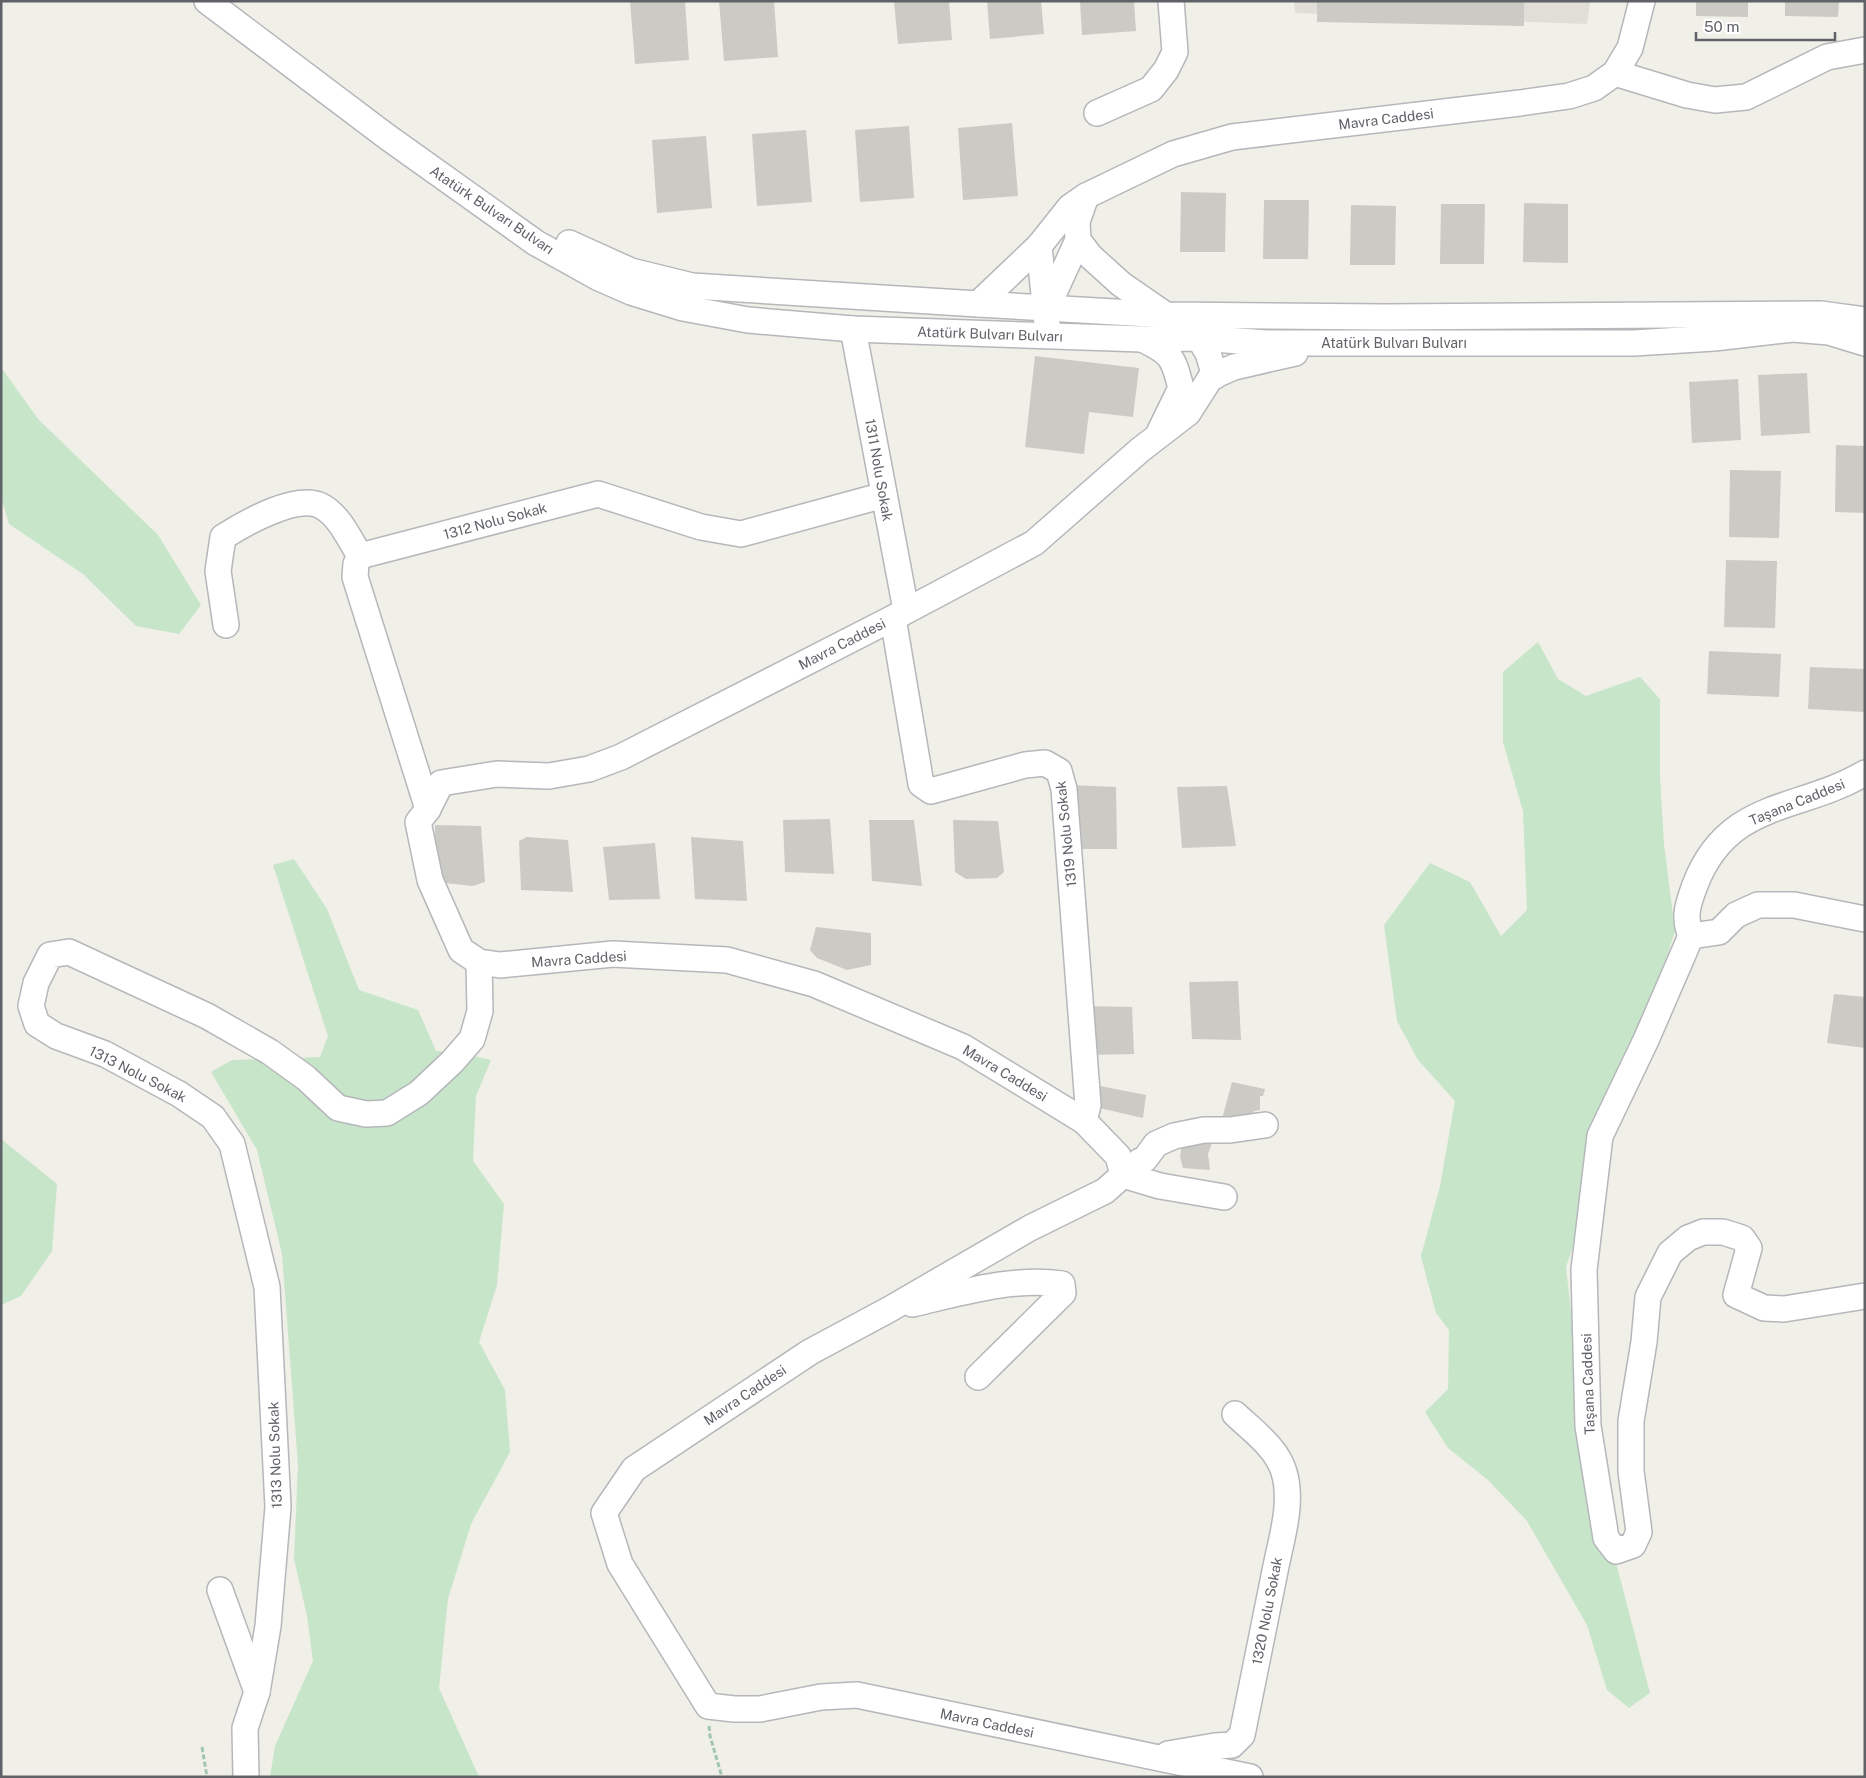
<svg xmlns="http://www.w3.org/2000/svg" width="1866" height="1778" viewBox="0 0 1866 1778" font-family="'Public Sans',sans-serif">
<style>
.education{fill:#e0ded6}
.green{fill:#c7e5c9}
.building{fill:#cccac4}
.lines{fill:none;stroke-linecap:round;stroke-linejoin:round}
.minor-casing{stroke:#b5b7bb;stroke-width:28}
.path{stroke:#a0c6ae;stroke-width:3;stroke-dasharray:5 2.5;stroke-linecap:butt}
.minor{stroke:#fff;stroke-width:25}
.labels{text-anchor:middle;stroke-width:4.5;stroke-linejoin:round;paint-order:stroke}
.street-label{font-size:14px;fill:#5f6267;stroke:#fff}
</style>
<rect width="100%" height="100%" fill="#f0efe8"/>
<polygon class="education" points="1294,1 1590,1 1587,24 1295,13"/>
<g class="green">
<polygon points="1,367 38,419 158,535 201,605 179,634 136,626 83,574 9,524 1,497"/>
<polygon points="1538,642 1558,679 1586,696 1640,677 1660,699 1660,778 1664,844 1675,931 1608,1145 1566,1267 1586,1448 1650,1693 1629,1708 1607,1690 1587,1625 1527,1521 1488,1480 1448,1448 1425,1412 1448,1389 1449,1330 1436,1313 1421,1256 1440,1186 1455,1101 1418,1060 1397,1021 1384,925 1430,863 1470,882 1501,936 1527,910 1523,811 1503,742 1503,672"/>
<polygon points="294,859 327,909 359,990 418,1010 436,1051 461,1053 491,1060 476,1096 473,1161 504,1204 497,1285 479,1342 505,1390 510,1452 471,1524 448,1599 439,1688 479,1777 270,1777 275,1746 313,1661 307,1616 294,1559 298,1465 282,1254 257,1150 211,1072 232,1060 320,1057 328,1036 273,865"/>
<polygon points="1,1139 57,1184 52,1251 21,1296 1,1305"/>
</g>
<g class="building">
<polygon points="630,1 685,1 689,60 635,64"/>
<polygon points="719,1 774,1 778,57 724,61"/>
<polygon points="894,1 949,1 952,40 898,44"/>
<polygon points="987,1 1041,1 1044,34 990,39"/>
<polygon points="1080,1 1134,1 1136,31 1082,35"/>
<polygon points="1317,1 1524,1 1524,26 1317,22"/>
<polygon points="1696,1 1748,1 1748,17 1696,16"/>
<polygon points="1785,1 1839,1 1838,17 1785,16"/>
<polygon points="1012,123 1018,196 963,200 958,128"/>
<polygon points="909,126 914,198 860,202 855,130"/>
<polygon points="806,130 812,202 757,206 752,134"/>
<polygon points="706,136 712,208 657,213 652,140"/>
<polygon points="1181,192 1226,193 1225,252 1180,252"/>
<polygon points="1264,200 1309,200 1308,259 1263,259"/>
<polygon points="1524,203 1568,204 1568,263 1523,262"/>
<polygon points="1441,204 1485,204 1484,264 1440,264"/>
<polygon points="1351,205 1396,206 1395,265 1350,265"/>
<polygon points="1035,356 1139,368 1133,417 1089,412 1084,454 1025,447"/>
<polygon points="1807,373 1810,433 1761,436 1758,375"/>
<polygon points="1738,379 1741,440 1692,443 1689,382"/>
<polygon points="1836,445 1865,446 1865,513 1835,512"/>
<polygon points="1730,470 1781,471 1779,538 1729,537"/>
<polygon points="1726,560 1777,561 1775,628 1724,627"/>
<polygon points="1709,651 1781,654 1779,697 1707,694"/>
<polygon points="1810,667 1865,669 1865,712 1808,709"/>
<polygon points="1070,785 1116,787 1117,849 1074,849"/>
<polygon points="1227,786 1236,846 1182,848 1177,787"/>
<polygon points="830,819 834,874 785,872 783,820"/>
<polygon points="869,820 914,820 922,886 872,881"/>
<polygon points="953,820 998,821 1004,872 997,878 966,879 955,872"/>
<polygon points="435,825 481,826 485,882 473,886 435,882"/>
<polygon points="527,837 568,840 573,892 521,890 519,841"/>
<polygon points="691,837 743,841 747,901 695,899"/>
<polygon points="655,843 660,899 609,900 603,847"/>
<polygon points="816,927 871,933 871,965 847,970 817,958 810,950"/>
<polygon points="1238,981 1241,1040 1192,1039 1189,982"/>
<polygon points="1834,994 1865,997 1865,1048 1827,1043"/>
<polygon points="1085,1006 1132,1007 1134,1054 1089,1055"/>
<polygon points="1232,1082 1265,1089 1263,1096 1260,1096 1260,1110 1254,1111 1253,1117 1222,1119"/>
<polygon points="1100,1086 1146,1095 1143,1118 1095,1107 1095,1090"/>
<polygon points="1183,1137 1214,1137 1208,1154 1210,1170 1183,1168 1180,1157"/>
</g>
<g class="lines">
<defs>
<g id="minor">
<polyline points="207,1 386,136 536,243 599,278 631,292 683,308 748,320 853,329 1142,339 1199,338 1266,343 1634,343 1714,338 1793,329 1829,332 1865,343"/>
<polyline points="1615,73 1687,95 1715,100 1746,97 1827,57 1865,50"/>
<polyline points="1097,113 1151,89 1166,70 1175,52 1171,1"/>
<polyline points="1086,196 1077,222 1078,240 1090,256 1121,284 1199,338 1208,353 1215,376 1211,377 1188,413 1140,450 1034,543 893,618 621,757 589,769 549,776 497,774 441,783 428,809 418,822 430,880 461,950 479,962 500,965 613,954 727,960 814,984 963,1047 1084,1121 1118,1156 1123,1175 1105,1191 1030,1228 890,1309 810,1352 634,1469 604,1513 620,1564 708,1706 734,1709 760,1709 821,1697 857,1695 1250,1777"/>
<polyline points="569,243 631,271 692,286 978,304 1166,315 1385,317 1821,314 1865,320"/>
<polyline points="1039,246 1047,324"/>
<polyline points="978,304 1039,246 1070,207 1086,196 1173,154 1232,137 1520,103 1569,96 1594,88 1615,73 1630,48 1642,1"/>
<polyline points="1047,308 1078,240"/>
<polyline points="853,329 906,610"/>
<path d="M1142 339C1171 353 1173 356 1181 388L1160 431"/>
<polyline points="1211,377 1234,367 1295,353"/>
<polyline points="893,618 921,784 931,791 1025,765 1045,763 1059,771 1064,789 1088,1105 1084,1121"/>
<path d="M226 625 218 571 223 537C245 523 299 492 323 507 340 517 350 540 360 556"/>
<path d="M1865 773C1799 812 1728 799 1695 885 1688 904 1683 917 1691 936L1646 1040 1600 1136 1584 1270 1588 1426 1606 1538 1616 1551 1633 1545 1639 1532 1631 1471V1421L1644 1342 1648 1297 1670 1253 1688 1238 1703 1232H1723L1742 1238 1749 1248 1736 1295 1764 1308 1784 1309 1865 1296"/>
<polyline points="428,809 355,577 356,564 360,556 598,494 701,527 741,534 884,495"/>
<polyline points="1691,936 1719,932 1736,915 1758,905 1794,905 1865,919"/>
<polyline points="1224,1197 1160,1186 1123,1175 1140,1161 1145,1159 1156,1144 1174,1136 1204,1130 1230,1130 1265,1125"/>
<path d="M912 1304C961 1293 1012 1277 1062 1284L1063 1293 978 1377"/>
<polyline points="220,1590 257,1692"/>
<path d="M1168 1754 1215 1746 1232 1745 1242 1735C1253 1679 1265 1623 1276 1566 1282 1537 1293 1502 1284 1472 1277 1448 1253 1431 1235 1414"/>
<polyline points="246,1777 245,1728 257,1692 268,1626 278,1507 267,1287 232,1144 213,1117 179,1094 105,1054 56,1036 37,1024 31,1006 36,983 50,955 69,952 207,1016 270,1052 306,1078 338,1108 366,1114 387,1113 419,1093 452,1062 472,1039 480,1011 479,962"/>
</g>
</defs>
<use href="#minor" class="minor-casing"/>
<g class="path">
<polyline points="709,1726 710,1736 722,1777"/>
<polyline points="202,1747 207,1777"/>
</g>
<use href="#minor" class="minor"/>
</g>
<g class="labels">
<g class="street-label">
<text transform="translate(1386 119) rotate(-7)" y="5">Mavra Caddesi</text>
<text transform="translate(492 210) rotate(34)" y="5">Atatürk Bulvarı Bulvarı</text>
<text transform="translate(990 334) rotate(2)" y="5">Atatürk Bulvarı Bulvarı</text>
<text x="1394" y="348">Atatürk Bulvarı Bulvarı</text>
<text transform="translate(879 470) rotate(80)" y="5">1311 Nolu Sokak</text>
<text transform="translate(495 521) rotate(-15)" y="5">1312 Nolu Sokak</text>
<text transform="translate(842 644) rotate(-27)" y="5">Mavra Caddesi</text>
<text transform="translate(1797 802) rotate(-22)" y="5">Taşana Caddesi</text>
<text transform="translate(1066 834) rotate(-96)" y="5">1319 Nolu Sokak</text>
<text transform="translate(579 959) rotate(-4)" y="5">Mavra Caddesi</text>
<text transform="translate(1005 1073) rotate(31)" y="5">Mavra Caddesi</text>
<text transform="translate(138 1074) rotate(27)" y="5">1313 Nolu Sokak</text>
<text transform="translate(1588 1384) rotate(-92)" y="5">Taşana Caddesi</text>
<text transform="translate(745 1395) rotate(-34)" y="5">Mavra Caddesi</text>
<text transform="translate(275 1455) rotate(-92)" y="5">1313 Nolu Sokak</text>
<text transform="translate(1267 1611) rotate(-79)" y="5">1320 Nolu Sokak</text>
<text transform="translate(987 1723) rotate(12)" y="5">Mavra Caddesi</text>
</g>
</g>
<rect width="1866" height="1778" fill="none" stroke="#5f6267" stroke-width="5"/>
<path d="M1696 32v8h139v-8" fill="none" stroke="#5f6267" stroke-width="2.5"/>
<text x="1704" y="32" font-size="15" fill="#5f6267" stroke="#ffffff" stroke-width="4" paint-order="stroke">50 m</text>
</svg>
